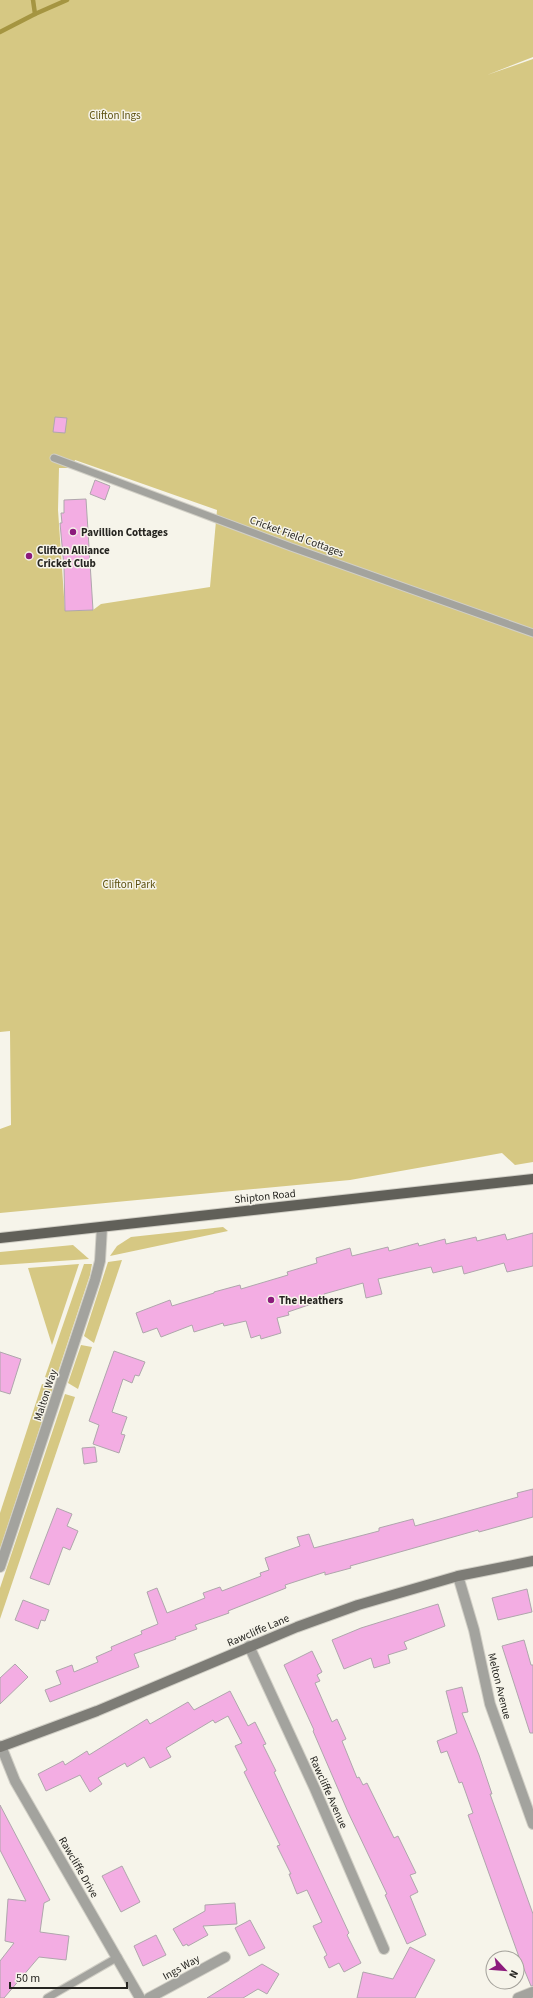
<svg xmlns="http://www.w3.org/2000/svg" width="533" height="1998" viewBox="0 0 533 1998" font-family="'Source Sans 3',sans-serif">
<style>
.green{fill:#d6c883;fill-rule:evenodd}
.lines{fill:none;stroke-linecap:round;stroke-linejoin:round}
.stream{stroke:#a59541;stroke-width:4.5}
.building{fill:#f3ade3;stroke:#afa6ac}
.lane-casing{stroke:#d1cfc6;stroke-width:9}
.street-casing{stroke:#d1cfc6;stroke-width:12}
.secondary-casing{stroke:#d1cfc6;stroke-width:12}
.primary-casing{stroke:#d1cfc6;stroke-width:12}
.lane{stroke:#a3a39e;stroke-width:7}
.street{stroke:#a3a39e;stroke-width:10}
.secondary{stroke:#7d7c76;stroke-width:10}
.primary{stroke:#616059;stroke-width:10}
.poi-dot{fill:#8c1a7c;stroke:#f6f4ea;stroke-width:1.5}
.labels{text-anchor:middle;stroke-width:3;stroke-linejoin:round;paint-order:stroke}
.park-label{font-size:11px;fill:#5c500f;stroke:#f6f4ea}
.poi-label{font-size:11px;font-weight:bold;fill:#262521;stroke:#f6f4ea;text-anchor:start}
.street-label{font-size:11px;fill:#262521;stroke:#f6f4ea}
</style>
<rect width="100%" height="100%" fill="#f6f4ea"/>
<g class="green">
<path d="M0 0H533V57L487 75 533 59V1162L515 1165 502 1153 350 1180 0 1213V1129L11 1125 10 1031 0 1032ZM75 460 217 510 210 587 101 604 93 610 65 611 58 510 59 468H72Z"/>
<polygon points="223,1227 228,1231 110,1256 117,1246 131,1237"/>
<polygon points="73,1245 89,1259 0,1265 0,1252"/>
<polygon points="122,1260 94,1343 84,1336 108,1262"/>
<polygon points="79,1264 52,1345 28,1268"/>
<polygon points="84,1264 92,1264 90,1275 55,1381 45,1377"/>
<polygon points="81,1345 92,1347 78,1389 68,1383"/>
<polygon points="42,1384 53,1388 0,1549 0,1513"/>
<polygon points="65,1394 75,1397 0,1619 0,1588"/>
</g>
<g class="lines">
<g class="stream">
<polyline points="33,0 35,14"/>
<polyline points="0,32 35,14 67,0"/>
</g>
</g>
<g class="building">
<polygon points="55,417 67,418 65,433 53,432"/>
<polygon points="95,480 110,486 105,500 90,494"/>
<polygon points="86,499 93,610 65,611 64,567 60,523 62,523 61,513 64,513 64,500"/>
<polygon points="533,1233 533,1266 507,1272 504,1263 464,1274 462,1266 433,1273 431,1267 378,1279 382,1294 366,1298 363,1283 324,1294 326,1299 288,1312 289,1315 277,1318 281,1333 261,1339 260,1335 251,1338 246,1321 224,1326 223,1323 194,1332 192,1325 161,1337 157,1328 143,1333 136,1313 170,1300 172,1306 214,1293 214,1292 240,1285 241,1289 288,1275 287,1272 317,1263 316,1258 350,1248 352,1256 388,1247 389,1251 418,1243 419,1246 445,1239 446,1244 476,1237 477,1241 505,1234 507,1240"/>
<polygon points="114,1351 145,1362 139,1376 135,1375 132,1383 123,1379 112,1412 127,1417 121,1434 125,1435 119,1453 93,1444 99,1425 89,1421"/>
<polygon points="0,1352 21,1359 10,1394 0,1391"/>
<polygon points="95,1447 97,1462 84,1464 82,1448"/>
<polygon points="533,1489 533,1517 479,1532 478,1530 350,1566 351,1568 325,1575 325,1572 285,1585 286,1588 228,1611 229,1613 195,1625 197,1629 175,1637 176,1639 134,1654 139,1667 50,1702 45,1690 61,1684 56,1671 72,1665 74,1672 98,1662 96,1657 112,1650 111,1647 142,1634 141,1631 158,1624 147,1592 157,1588 167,1613 205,1598 203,1593 220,1587 222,1591 261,1576 260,1573 269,1570 265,1558 300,1546 297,1537 309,1534 314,1548 379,1531 379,1528 413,1519 415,1526 518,1497 517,1493"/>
<polygon points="57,1508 72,1514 67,1526 78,1531 70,1550 63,1547 49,1585 30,1578"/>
<polygon points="527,1589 532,1612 498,1620 492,1598"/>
<polygon points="23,1600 49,1610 45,1621 41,1620 38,1629 15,1620"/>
<polygon points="438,1604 445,1626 404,1642 407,1649 388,1655 390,1663 374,1668 371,1658 344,1669 332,1640 361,1628"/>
<polygon points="524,1640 531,1665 533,1665 533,1733 530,1733 502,1646"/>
<polygon points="312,1651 322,1672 317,1675 320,1681 315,1683 332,1722 337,1719 346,1739 342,1741 357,1778 359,1777 363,1785 367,1783 394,1838 398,1836 416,1873 410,1875 418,1892 410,1896 426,1935 407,1944 385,1895 387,1894 348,1812 313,1731 314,1730 284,1665"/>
<polygon points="15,1664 28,1677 0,1704 0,1678"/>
<polygon points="462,1687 468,1712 462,1713 479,1755 492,1794 490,1794 533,1914 533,1986 531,1986 519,1957 468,1815 473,1813 462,1782 459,1783 447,1751 441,1753 437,1741 457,1733 446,1691"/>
<polygon points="230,1691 248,1726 255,1722 266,1744 263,1745 276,1771 274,1772 349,1933 347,1935 361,1963 344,1972 339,1963 329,1968 324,1957 327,1955 313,1926 322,1922 307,1890 297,1894 289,1874 291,1874 277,1846 280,1845 244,1772 247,1770 235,1746 242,1743 228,1716 215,1723 213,1720 166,1748 171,1757 150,1768 144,1757 127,1767 125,1763 98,1778 102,1784 90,1792 80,1775 46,1791 38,1774 63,1761 65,1765 87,1751 89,1755 147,1719 150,1724 188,1702 194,1710"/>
<polygon points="0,1805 50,1900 44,1903 40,1932 69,1936 66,1960 39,1957 4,1998 0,1998 0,1961 14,1943 5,1941 8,1899 26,1901 0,1850"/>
<polygon points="122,1866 140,1902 121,1912 102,1876"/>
<polygon points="235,1903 237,1924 203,1926 208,1935 188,1946 187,1944 183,1946 173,1929 205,1911 205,1905"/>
<polygon points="250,1920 265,1948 249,1956 235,1928"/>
<polygon points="156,1935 166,1955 143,1966 134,1946"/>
<polygon points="410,1947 435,1960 415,1998 357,1998 363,1972 393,1979"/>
<polygon points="262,1964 279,1974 267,1994 258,1989 243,1998 207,1998"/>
</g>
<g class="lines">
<defs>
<g id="lane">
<polyline points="54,458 291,547 533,633"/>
<polyline points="47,1998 118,1957"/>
</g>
<g id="street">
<polyline points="0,1567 95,1280 100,1261 102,1227"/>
<polyline points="458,1576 474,1630 490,1704 533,1824"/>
<polyline points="249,1646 315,1789 384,1949"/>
<polyline points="1,1746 15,1781 140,1998"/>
<polyline points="149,1998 225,1957"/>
<polyline points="518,1998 533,1992"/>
</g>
<polyline id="secondary" points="0,1747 97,1711 297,1627 358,1605 458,1576 533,1561"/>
<polyline id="primary" points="0,1238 533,1179"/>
</defs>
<use href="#lane" class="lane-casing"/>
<use href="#street" class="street-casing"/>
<use href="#secondary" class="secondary-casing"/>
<use href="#primary" class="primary-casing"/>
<use href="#lane" class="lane"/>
<use href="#street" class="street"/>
<use href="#secondary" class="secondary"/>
<use href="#primary" class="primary"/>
</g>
<g class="poi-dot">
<circle cx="73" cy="532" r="4"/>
<circle cx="29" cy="556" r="4"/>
<circle cx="271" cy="1300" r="4"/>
</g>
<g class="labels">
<g class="park-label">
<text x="115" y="119">Clifton Ings</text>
<text x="129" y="888">Clifton Park</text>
</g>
<g class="poi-label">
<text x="81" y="536">Pavillion Cottages</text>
<text x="37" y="554">Clifton Alliance<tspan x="37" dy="13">Cricket Club</tspan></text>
<text x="279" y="1304">The Heathers</text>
</g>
<g class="street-label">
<text transform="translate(297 536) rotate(20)" y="4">Cricket Field Cottages</text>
<text transform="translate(265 1196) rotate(-6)" y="4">Shipton Road</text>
<text transform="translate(45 1395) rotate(-72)" y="4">Malton Way</text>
<text transform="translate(258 1630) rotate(-23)" y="4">Rawcliffe Lane</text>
<text transform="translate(500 1686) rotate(76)" y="4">Melton Avenue</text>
<text transform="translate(329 1792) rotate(66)" y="4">Rawcliffe Avenue</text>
<text transform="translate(79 1867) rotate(60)" y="4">Rawcliffe Drive</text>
<text transform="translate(181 1967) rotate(-29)" y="4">Ings Way</text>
</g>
</g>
<g transform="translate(505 1970) rotate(116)"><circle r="19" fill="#f6f4ea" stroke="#a3a19a"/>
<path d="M0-3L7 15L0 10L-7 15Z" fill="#8c1a7c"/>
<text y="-6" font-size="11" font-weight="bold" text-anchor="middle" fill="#262521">N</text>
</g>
<path d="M10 1982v6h117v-6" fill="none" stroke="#262521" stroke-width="2"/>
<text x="16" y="1982" font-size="12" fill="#262521" stroke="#f6f4ea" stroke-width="3" paint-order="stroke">50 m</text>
</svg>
